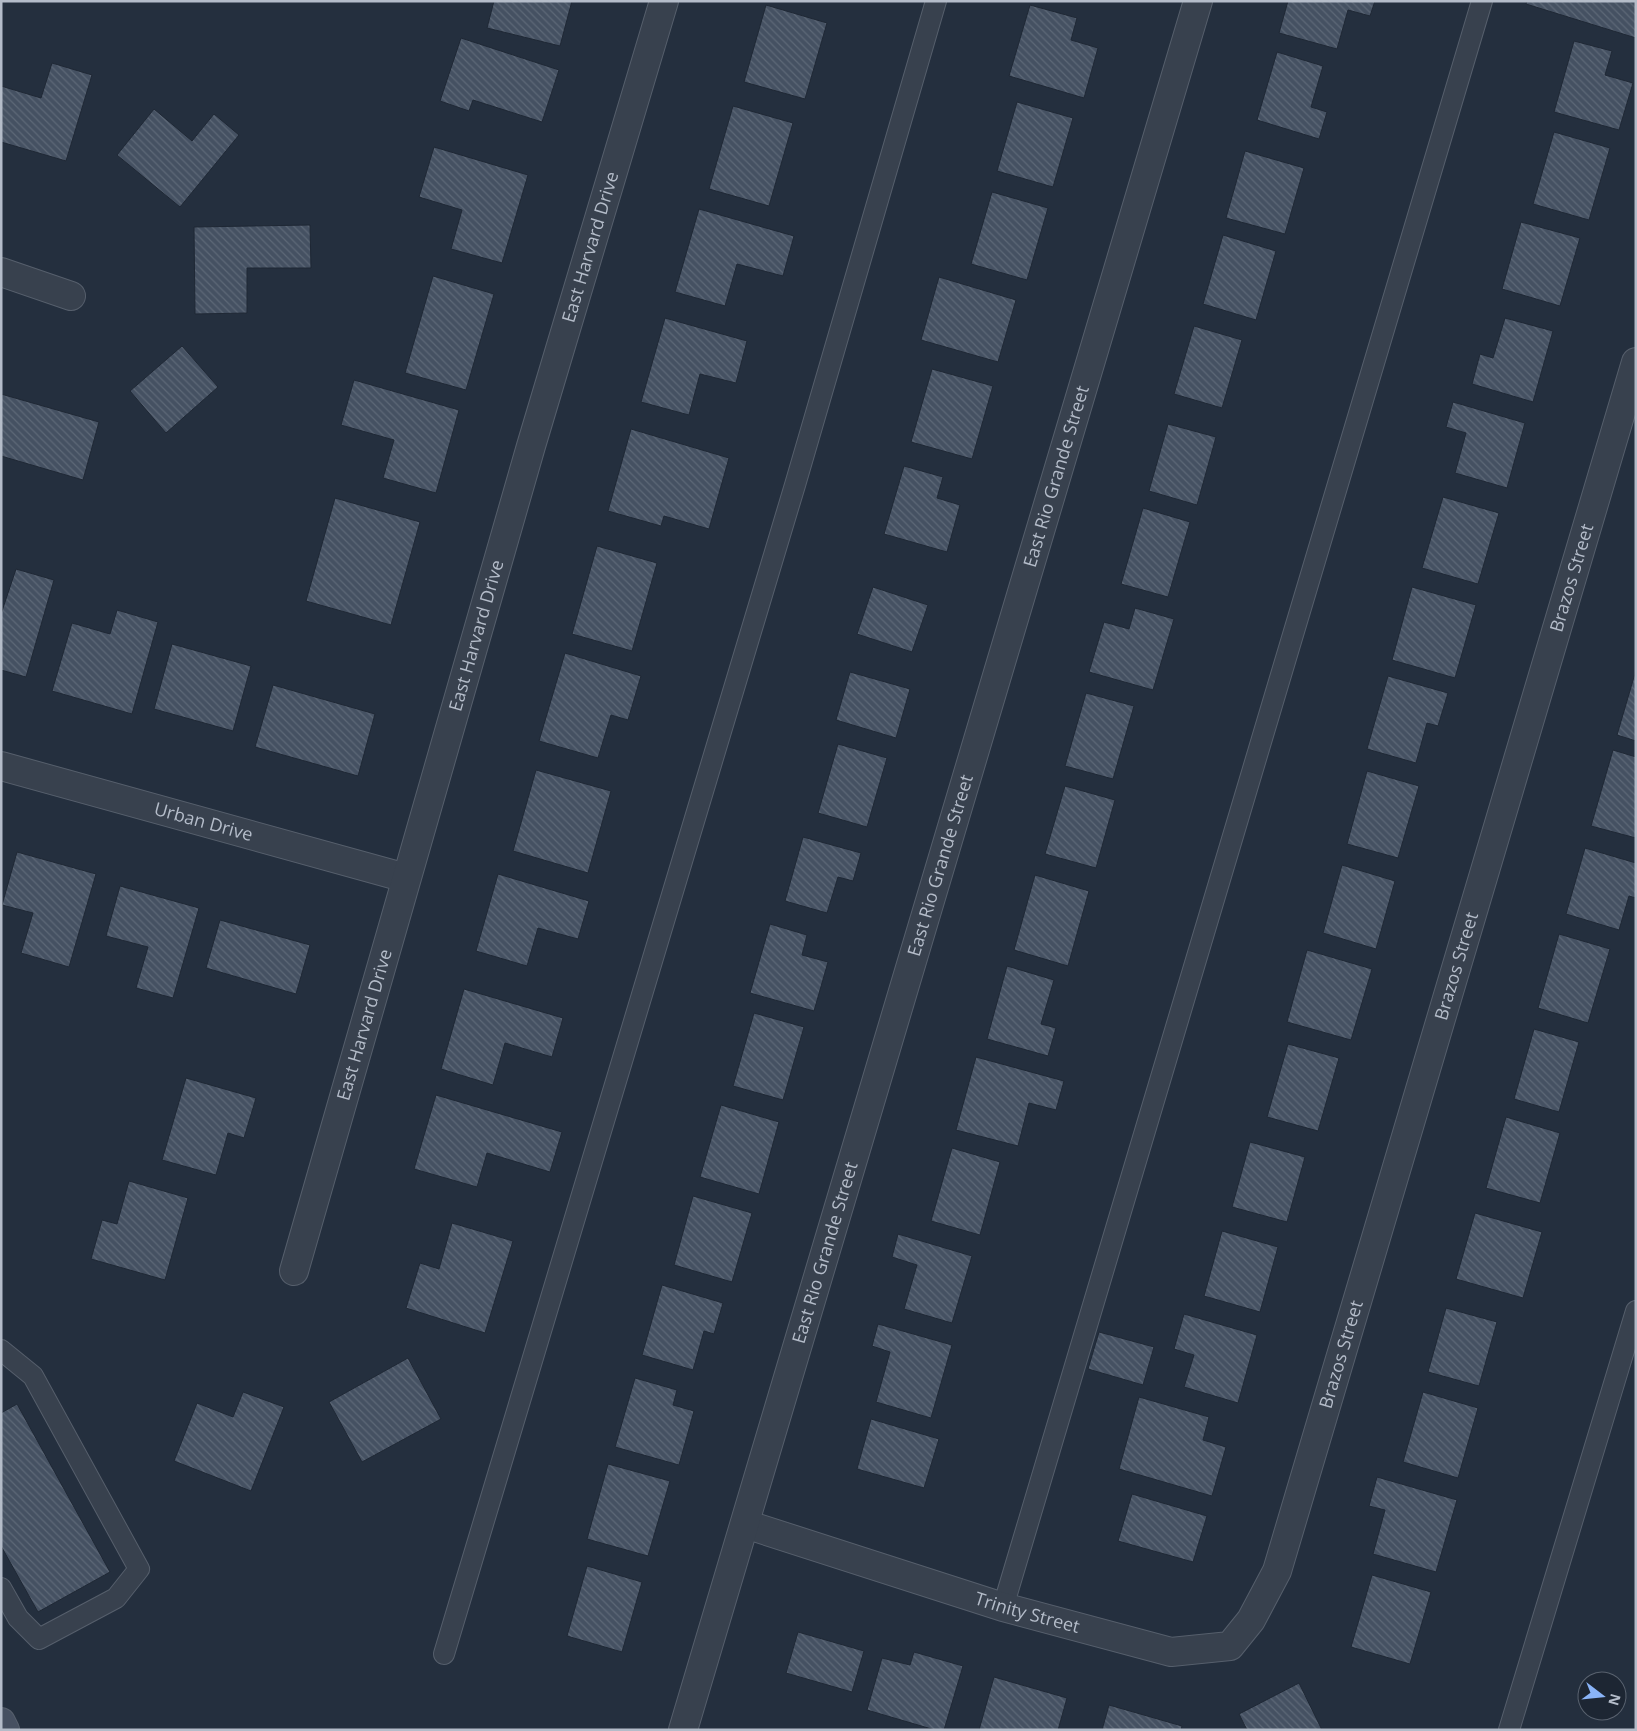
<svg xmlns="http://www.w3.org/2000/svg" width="1637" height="1731" viewBox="0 0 1637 1731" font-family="'Open Sans',sans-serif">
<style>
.building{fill:url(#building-back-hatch);stroke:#1f2835}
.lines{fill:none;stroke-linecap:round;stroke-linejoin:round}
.service-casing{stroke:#565f6c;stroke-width:22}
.minor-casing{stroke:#565f6c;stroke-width:30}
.secondary-casing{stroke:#565f6c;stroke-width:30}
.service{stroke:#38414e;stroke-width:20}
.minor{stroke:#38414e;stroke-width:28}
.secondary{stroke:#465061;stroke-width:28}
.labels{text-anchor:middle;stroke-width:5;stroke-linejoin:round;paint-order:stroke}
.street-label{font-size:18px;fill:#b4bcc9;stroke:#1d2633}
</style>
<defs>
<pattern id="building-back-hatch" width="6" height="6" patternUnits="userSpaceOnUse" patternTransform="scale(1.25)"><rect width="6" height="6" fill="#455162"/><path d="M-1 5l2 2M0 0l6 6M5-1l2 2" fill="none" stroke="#5d6877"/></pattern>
</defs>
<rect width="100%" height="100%" fill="#242f3e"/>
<g class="building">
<polygon points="494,1 572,1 560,46 487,28"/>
<polygon points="1288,1 1375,1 1370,16 1348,10 1337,49 1279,33"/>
<polygon points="1527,1 1636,1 1636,38 1526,4"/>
<polygon points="766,5 827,23 805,99 744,82"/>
<polygon points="1030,5 1077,18 1071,40 1098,48 1084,98 1009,76"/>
<polygon points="461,38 559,70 542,122 473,100 469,111 440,101"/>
<polygon points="1574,41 1612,51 1605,75 1633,83 1619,130 1554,112"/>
<polygon points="1277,52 1323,66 1311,107 1327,112 1319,139 1257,120"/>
<polygon points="52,63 92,75 66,161 1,142 1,86 41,98"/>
<polygon points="1017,102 1073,118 1053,187 997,171"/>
<polygon points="733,106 793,123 769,206 709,189"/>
<polygon points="154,109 192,141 214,114 239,135 180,207 117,155"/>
<polygon points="1554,132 1610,148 1589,220 1533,204"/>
<polygon points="434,147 528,175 502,263 451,249 462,210 419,197"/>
<polygon points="1245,151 1304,168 1285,234 1226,218"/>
<polygon points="992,192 1048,208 1027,280 971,264"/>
<polygon points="699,209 794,236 783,276 737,264 725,306 675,292"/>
<polygon points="1521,222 1580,238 1560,306 1502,289"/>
<polygon points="310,225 311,268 247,268 247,313 195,314 194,227"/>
<polygon points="1223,235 1276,251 1256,320 1203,304"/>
<polygon points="433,276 494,294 466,390 405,373"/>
<polygon points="939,277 1016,300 998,362 921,340"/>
<polygon points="665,318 747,341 736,383 700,374 689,415 641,402"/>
<polygon points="1505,318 1553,331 1533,402 1472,384 1480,354 1493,358"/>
<polygon points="1194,326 1242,340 1222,408 1174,394"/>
<polygon points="182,346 218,387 166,433 130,391"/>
<polygon points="932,369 993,386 972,459 911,442"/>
<polygon points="354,380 459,410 436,493 383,478 394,440 341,425"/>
<polygon points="1,394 99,422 83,480 1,456"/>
<polygon points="1453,402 1525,423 1507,488 1455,473 1466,433 1446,427"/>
<polygon points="1168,424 1216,437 1197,505 1149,491"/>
<polygon points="631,429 729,458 709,529 664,516 661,526 608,511"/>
<polygon points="904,466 943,477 937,498 960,505 947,552 884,534"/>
<polygon points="1443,497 1499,513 1478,584 1422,568"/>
<polygon points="335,498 420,522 391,625 306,601"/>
<polygon points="1143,508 1190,522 1168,597 1121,584"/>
<polygon points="597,546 657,563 632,651 572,634"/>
<polygon points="16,569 54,580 26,677 1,670 1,614"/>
<polygon points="873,587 928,605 912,652 857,634"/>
<polygon points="1412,587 1476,605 1455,678 1392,660"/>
<polygon points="1135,608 1174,619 1153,690 1089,672 1104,622 1129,629"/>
<polygon points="117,610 158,622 132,714 52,691 72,623 110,634"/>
<polygon points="172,644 251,666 233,731 154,709"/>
<polygon points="565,653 641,676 628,720 611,715 598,758 539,741"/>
<polygon points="1636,670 1636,741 1617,735"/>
<polygon points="850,672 910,689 896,738 836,720"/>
<polygon points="1388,676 1448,693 1438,726 1427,723 1416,763 1367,749"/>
<polygon points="273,685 375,714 358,776 255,747"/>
<polygon points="1086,693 1134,706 1113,779 1065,766"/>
<polygon points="838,744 887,758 867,827 818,813"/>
<polygon points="1613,750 1636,757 1636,838 1591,826"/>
<polygon points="536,770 611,791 588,873 513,851"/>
<polygon points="1367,771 1419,786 1398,858 1347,844"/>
<polygon points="1065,786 1115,800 1096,868 1045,854"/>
<polygon points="803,837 861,853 853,881 838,877 827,913 785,901"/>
<polygon points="1585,848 1636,863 1636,898 1629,896 1619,930 1566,914"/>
<polygon points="17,852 96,874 69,967 21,953 33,913 2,905"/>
<polygon points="1342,865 1395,881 1376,949 1323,933"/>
<polygon points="498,874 589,901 578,939 538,928 527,966 476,951"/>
<polygon points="1035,875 1089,891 1068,966 1014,950"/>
<polygon points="120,886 199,908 173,998 136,988 148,947 106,936"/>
<polygon points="220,920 310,945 296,994 206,968"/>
<polygon points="770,924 807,935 802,955 828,962 814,1011 750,993"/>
<polygon points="1559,934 1610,949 1588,1023 1538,1008"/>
<polygon points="1307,950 1372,969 1351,1040 1287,1022"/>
<polygon points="1007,966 1054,980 1041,1024 1056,1028 1048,1056 987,1039"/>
<polygon points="464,989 563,1018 552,1057 505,1043 493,1085 441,1069"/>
<polygon points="754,1013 804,1027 783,1100 733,1086"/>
<polygon points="1534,1029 1579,1042 1559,1112 1514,1099"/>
<polygon points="1288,1044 1339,1058 1318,1131 1267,1117"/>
<polygon points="976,1057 1064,1081 1056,1110 1029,1103 1018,1146 956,1130"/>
<polygon points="186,1078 256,1098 244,1138 228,1133 216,1175 162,1160"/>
<polygon points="436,1095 562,1132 550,1172 487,1153 477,1187 414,1169"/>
<polygon points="721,1105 779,1122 759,1194 700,1177"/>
<polygon points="1506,1117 1560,1133 1540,1203 1486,1188"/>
<polygon points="1250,1142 1305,1157 1287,1222 1232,1207"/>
<polygon points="952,1148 1000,1162 980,1235 931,1221"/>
<polygon points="129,1181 188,1198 165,1280 91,1259 102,1220 117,1224"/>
<polygon points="693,1196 752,1213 732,1282 674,1265"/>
<polygon points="1475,1213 1542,1232 1523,1298 1456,1279"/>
<polygon points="452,1223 513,1241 485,1333 406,1308 420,1263 439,1269"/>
<polygon points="1222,1231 1278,1247 1260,1312 1204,1296"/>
<polygon points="898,1234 972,1256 952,1323 904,1309 917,1265 892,1257"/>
<polygon points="662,1285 723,1303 714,1334 704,1331 693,1370 642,1355"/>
<polygon points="1446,1308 1497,1322 1479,1386 1428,1372"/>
<polygon points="1184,1314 1257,1335 1238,1403 1184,1387 1194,1355 1174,1349"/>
<polygon points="878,1324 952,1345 931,1418 876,1402 890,1352 872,1346"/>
<polygon points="1099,1332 1154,1347 1143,1385 1088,1369"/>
<polygon points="408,1358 441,1419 362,1462 329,1402"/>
<polygon points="635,1378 677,1390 673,1405 694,1411 679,1465 615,1447"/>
<polygon points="243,1392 284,1407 251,1491 174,1461 197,1403 233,1417"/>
<polygon points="1423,1392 1478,1408 1458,1478 1403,1462"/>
<polygon points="1139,1397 1209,1417 1203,1440 1226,1447 1212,1496 1119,1469"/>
<polygon points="17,1404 110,1572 38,1612 1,1546 1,1413"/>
<polygon points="871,1419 939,1439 924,1488 857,1469"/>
<polygon points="608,1464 670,1481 648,1556 587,1539"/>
<polygon points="1377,1477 1457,1500 1436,1572 1373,1554 1385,1510 1369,1506"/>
<polygon points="1132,1494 1207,1516 1193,1562 1118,1541"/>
<polygon points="587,1566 642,1582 622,1652 567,1636"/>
<polygon points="1372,1575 1431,1592 1410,1664 1351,1647"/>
<polygon points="798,1632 864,1651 852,1692 786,1673"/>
<polygon points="914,1652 963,1666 944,1730 935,1730 867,1710 882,1658 910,1665"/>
<polygon points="994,1677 1067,1698 1058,1730 979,1730"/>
<polygon points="1299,1683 1322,1730 1247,1730 1239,1714"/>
<polygon points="1109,1705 1182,1726 1181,1730 1102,1730"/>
</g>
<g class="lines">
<defs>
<g id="service">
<polyline points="1,1350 33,1376 139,1569 116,1598 39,1639 18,1618 1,1588"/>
<polyline points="1003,1607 1482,1"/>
<polyline points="444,1654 795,485 936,1"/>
<polyline points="1509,1730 1636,1311"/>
</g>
<g id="minor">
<polyline points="1,272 71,296"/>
<path id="s1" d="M1 766 406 878"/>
<path id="s2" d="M294 1271 531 446 664 1"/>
<path id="s3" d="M745 1524 1003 1607 1171 1652 1230 1646 1251 1620 1277 1571 1636 362"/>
<path id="s4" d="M683 1730 1198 1"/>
</g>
<polyline id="secondary" points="1,1722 5,1730"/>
</defs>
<use href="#service" class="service-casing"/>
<use href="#minor" class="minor-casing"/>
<use href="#secondary" class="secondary-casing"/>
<use href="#service" class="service"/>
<use href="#minor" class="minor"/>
<use href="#secondary" class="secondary"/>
</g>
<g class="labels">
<g class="street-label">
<text dy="6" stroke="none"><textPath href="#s2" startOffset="1066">East Harvard Drive</textPath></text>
<text dy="6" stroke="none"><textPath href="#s4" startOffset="1308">East Rio Grande Street</textPath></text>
<text dy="6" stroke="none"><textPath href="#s3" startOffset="1629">Brazos Street</textPath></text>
<text dy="6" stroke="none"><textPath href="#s2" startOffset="661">East Harvard Drive</textPath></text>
<text dy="6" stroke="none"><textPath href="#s1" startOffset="210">Urban Drive</textPath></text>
<text dy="6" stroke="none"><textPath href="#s4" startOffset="902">East Rio Grande Street</textPath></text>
<text dy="6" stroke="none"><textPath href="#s3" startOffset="1224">Brazos Street</textPath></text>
<text dy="6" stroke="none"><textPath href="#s2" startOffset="256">East Harvard Drive</textPath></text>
<text dy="6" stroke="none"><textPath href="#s4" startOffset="498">East Rio Grande Street</textPath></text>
<text dy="6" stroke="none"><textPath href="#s3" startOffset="819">Brazos Street</textPath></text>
<text dy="6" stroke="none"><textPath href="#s3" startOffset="296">Trinity Street</textPath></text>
</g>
</g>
<rect width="1637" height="1731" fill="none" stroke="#b4bcc9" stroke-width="5"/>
<g transform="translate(1602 1696) rotate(106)"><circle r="24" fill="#1d2633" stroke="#59626f"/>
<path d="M0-4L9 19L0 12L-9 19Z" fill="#8ab4f8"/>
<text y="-8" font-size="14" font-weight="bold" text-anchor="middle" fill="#b4bcc9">N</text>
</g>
</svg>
